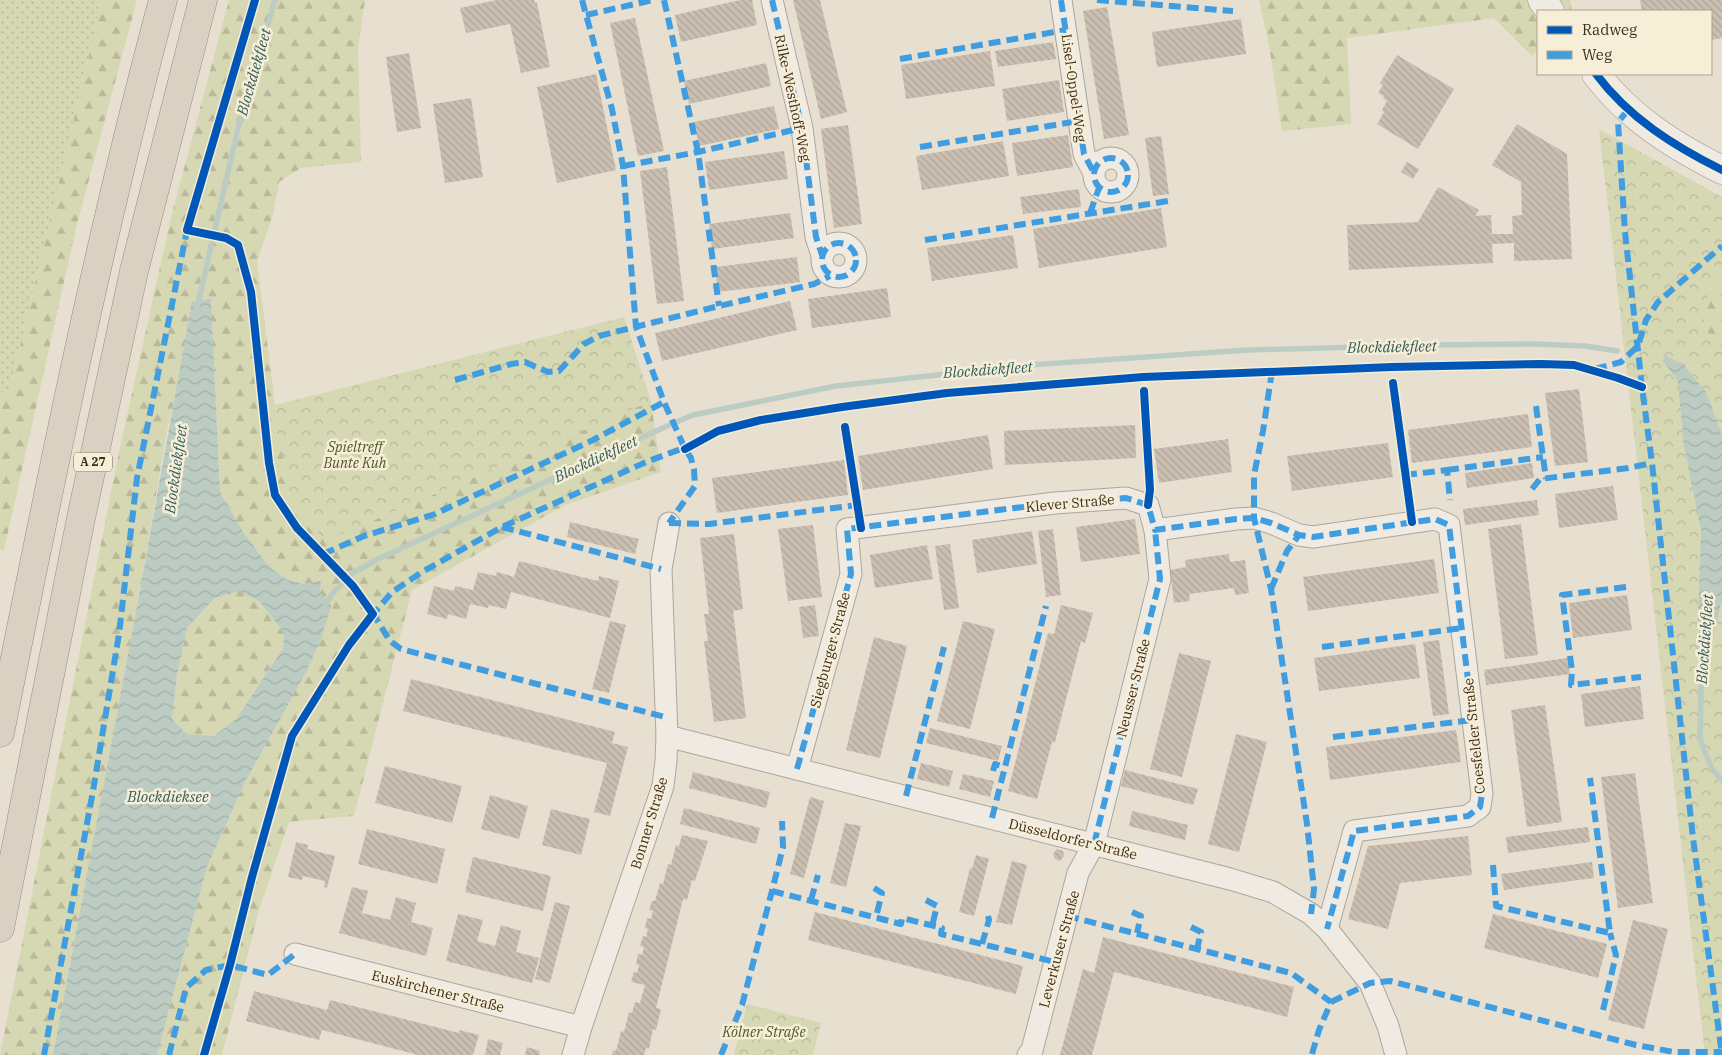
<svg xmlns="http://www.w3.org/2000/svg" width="1722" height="1055" viewBox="0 0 1722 1055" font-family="'IBM Plex Serif',serif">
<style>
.grass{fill:url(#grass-dots)}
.forest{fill:url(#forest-firs)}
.park{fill:url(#park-crowns)}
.water{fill:url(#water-waves);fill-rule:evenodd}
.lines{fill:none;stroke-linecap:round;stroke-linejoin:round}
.stream{stroke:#bcccc2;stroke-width:5.5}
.building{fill:url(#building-back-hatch)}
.minor-casing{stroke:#ada599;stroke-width:23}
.secondary-casing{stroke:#9c958a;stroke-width:29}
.motorway-casing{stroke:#928b80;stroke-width:29}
.minor{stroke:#efebe3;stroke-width:21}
.secondary{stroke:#efebe3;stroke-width:28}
.motorway{stroke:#dad1c2;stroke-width:28}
.quiet{stroke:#3f9de0;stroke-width:6;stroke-dasharray:12 6;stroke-linecap:butt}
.cycleway-casing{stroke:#f7eed8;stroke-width:11}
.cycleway{stroke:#0057b8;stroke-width:8}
.labels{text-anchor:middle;stroke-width:5;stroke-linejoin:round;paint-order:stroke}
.shield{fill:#f7eed8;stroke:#756857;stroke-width:1}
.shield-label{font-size:12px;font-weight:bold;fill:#3d2e20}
.street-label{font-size:14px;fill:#3d2e20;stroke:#f7eed8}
.park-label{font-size:14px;font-style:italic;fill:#4d5a26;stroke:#f7eed8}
.water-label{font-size:15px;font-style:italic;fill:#2f5d5a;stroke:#f7eed8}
</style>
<defs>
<pattern id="grass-dots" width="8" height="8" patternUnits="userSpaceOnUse" patternTransform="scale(1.25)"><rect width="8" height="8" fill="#d6d7b3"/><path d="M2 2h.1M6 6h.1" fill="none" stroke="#b9b99a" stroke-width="1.8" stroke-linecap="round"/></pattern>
<pattern id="forest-firs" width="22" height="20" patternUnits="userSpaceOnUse" patternTransform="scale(1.25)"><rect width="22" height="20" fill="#d6d7b3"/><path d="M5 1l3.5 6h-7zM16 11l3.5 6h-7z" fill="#b9b99a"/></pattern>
<pattern id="park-crowns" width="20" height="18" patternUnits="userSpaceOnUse" patternTransform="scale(1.25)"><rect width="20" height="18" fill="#d6d7b3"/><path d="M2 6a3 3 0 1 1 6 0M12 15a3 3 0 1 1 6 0" fill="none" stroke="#b9b99a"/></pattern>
<pattern id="water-waves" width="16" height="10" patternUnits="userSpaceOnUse" patternTransform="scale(1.25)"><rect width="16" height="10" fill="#bcccc2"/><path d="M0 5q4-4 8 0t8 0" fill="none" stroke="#a2b0a6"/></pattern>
<pattern id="building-back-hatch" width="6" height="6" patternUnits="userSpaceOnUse" patternTransform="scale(1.25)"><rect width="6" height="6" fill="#cbbfb2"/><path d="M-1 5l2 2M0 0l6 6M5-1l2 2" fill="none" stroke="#afa499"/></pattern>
</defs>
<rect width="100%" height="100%" fill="#e7e0d1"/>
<polygon class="grass" points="0,0 102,0 9,393 0,392"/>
<g class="forest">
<polygon points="102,0 137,0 77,224 4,550 0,549 0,392 9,393"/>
<polygon points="229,0 365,0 358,47 361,162 301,168 279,182 273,215 257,261 275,405 289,497 325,541 651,401 661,472 565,505 412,590 354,816 289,822 259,910 222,1055 157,1055 207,867 245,782 306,671 321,639 305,584 288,580 269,567 242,530 220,492 211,298 198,301 168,426 136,612 53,1055 0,1055 119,452 171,217"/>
<polygon points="1259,0 1570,0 1572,11 1538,11 1538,50 1532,56 1494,18 1347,38 1351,124 1282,131 1269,45"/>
<polygon points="1722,280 1722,351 1703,327 1710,286"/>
<polygon points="240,590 260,602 284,633 283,648 237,718 214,736 187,734 172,719 177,675 187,628 216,598"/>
</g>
<g class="park">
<polygon points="1599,129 1722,197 1722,280 1710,286 1703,327 1722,351 1722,1055 1705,1055"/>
<polygon points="624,317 651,401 325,541 289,497 275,405"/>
<polygon points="747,1004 821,1023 813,1055 734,1055"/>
</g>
<g class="water">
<path d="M211 298 220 492 242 530 269 567 288 580 305 584 321 581 320 592 331 606 321 639 306 672 245 782 207 867 157 1055H53L136 612 192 301H198ZM240 591 260 602 284 633 283 648 237 718 214 736 187 734 172 719 177 675 187 628 215 598Z"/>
<polygon points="1664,355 1684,365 1706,392 1722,435 1722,598 1713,637 1701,643 1698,617 1701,530 1684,446 1678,381 1663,361"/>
</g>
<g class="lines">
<g class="stream">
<polyline points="197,308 239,124 275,0"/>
<polyline points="324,607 333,593 353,573 376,560 665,427 693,415 836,386 1029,365 1248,350 1433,345 1533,344 1585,346 1617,351"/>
<polyline points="1702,636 1700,739 1712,769 1722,780"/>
</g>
</g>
<g class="building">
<polygon points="497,0 534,0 535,3 537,3 550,67 521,73 510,24 466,33 460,8"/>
<polygon points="740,0 752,0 757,25 681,42 675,15"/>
<polygon points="793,0 820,0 847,112 821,119"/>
<polygon points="1640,0 1722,0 1722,38 1711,40 1711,11 1642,11"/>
<polygon points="1107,7 1129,135 1104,139 1083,11"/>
<polygon points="635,18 664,151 638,156 610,23"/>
<polygon points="1241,19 1246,54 1157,67 1152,32"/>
<polygon points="1053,42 1056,59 998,67 995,51"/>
<polygon points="990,51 995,86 906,99 901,65"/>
<polygon points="409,53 421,128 397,132 386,57"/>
<polygon points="1397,55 1454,89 1418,149 1377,124 1384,112 1382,110 1387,101 1383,98 1384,96 1378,93 1383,85 1380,83"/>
<polygon points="766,63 771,86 689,104 684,81"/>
<polygon points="596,74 616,170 557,183 537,87"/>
<polygon points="1059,80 1064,112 1007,121 1002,89"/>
<polygon points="471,98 483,177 445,183 433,104"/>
<polygon points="774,106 779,129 699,146 694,122"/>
<polygon points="1517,124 1567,154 1572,259 1514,261 1514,243 1492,244 1493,263 1349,270 1347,225 1418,222 1438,187 1479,210 1475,216 1491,215 1492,234 1513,234 1512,216 1522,215 1521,182 1492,165"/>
<polygon points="848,125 862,224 834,228 821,129"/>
<polygon points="1068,135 1073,167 1017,176 1012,143"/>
<polygon points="1161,136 1169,194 1153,196 1145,138"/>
<polygon points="1003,141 1009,176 922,190 916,156"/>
<polygon points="784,151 788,179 709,190 705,162"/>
<polygon points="1407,162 1419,169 1413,179 1401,172"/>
<polygon points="667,167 684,301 657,304 640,171"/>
<polygon points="1079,189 1081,207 1023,214 1020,197"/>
<polygon points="1161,208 1167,247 1039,268 1033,229"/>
<polygon points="790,213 794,238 712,249 709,224"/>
<polygon points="1013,235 1018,268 932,281 927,248"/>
<polygon points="797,257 800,282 718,292 715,267"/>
<polygon points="887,288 891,317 812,328 808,299"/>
<polygon points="790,301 797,330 662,361 655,333"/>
<polygon points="1579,389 1588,462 1555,466 1545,393"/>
<polygon points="1528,414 1532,447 1412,463 1408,430"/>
<polygon points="1135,425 1136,458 1005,465 1004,431"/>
<polygon points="988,435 993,469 863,490 858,456"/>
<polygon points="1228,439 1232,472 1159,483 1154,449"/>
<polygon points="1388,443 1393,477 1292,491 1287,456"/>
<polygon points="844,460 848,495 717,513 712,478"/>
<polygon points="1532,463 1534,478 1467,488 1465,473"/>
<polygon points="1613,486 1618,520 1559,528 1555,494"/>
<polygon points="1537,500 1539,515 1465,525 1463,509"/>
<polygon points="1135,519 1140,554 1081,562 1076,527"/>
<polygon points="570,522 639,539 635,554 567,537"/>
<polygon points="1521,524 1538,655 1505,659 1488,529"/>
<polygon points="813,525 822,597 788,601 778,529"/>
<polygon points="1053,529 1061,595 1046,597 1038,531"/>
<polygon points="1032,531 1037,564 977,573 972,540"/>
<polygon points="734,534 743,609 733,611 746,718 714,722 704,641 708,641 704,614 709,614 700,538"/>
<polygon points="950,544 959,608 944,610 935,546"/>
<polygon points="927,545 933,579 875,588 870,555"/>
<polygon points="1229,554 1230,562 1245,560 1249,593 1235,595 1234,588 1189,594 1190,601 1174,603 1170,570 1186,567 1185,560"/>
<polygon points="1434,559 1439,593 1308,611 1303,577"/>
<polygon points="519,561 598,581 599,576 619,581 610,618 511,592 506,609 489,605 488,608 470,604 466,619 448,614 447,619 427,614 434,586 454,591 455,586 473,590 478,572 496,576 497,572 514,577"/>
<polygon points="1627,595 1632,630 1573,638 1569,603"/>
<polygon points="815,605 819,636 803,638 799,607"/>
<polygon points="1061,605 1093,613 1085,643 1081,641 1055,742 1052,742 1037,799 1008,791 1048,633 1054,634"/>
<polygon points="610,621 626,625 609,693 592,689"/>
<polygon points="963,621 995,629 970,729 937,721"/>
<polygon points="874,637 907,646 880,758 846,750"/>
<polygon points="1439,640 1449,714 1433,716 1423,642"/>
<polygon points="1415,644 1420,678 1319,691 1314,658"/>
<polygon points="1179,653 1211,661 1182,777 1150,769"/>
<polygon points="1567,658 1570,674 1486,685 1484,670"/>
<polygon points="411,679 615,732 612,743 628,747 610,816 594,812 607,763 403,711"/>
<polygon points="1640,686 1644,719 1585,727 1581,694"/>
<polygon points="1545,705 1562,822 1527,827 1511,710"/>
<polygon points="930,728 1002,746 998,761 926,743"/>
<polygon points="1456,730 1461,762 1330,780 1326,747"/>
<polygon points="1236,734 1267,742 1239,852 1208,844"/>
<polygon points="921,763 953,771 949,787 917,779"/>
<polygon points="385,766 462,786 452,823 375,803"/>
<polygon points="1125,770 1198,789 1193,805 1121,786"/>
<polygon points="693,772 770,792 766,808 689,788"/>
<polygon points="1635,773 1653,903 1618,908 1601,777"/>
<polygon points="963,774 994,781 990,797 959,789"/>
<polygon points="490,795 528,806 519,839 481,829"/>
<polygon points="810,797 824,801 804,878 790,874"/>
<polygon points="684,808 760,828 756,844 680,824"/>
<polygon points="551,809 590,819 581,855 542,845"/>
<polygon points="1132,811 1188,825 1185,840 1129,826"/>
<polygon points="845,823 861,826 846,887 830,883"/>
<polygon points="1588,827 1590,842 1508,853 1506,837"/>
<polygon points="367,829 445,849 437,884 358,864"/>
<polygon points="682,835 708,841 695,881 692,880 687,900 683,899 656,1008 661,1009 656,1030 653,1029 649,1049 646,1048 644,1055 612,1055 613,1050 616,1051 621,1031 624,1032 629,1012 632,1013 635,1002 640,1003 645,985 631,982 634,972 637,973 639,965 636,964 638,954 642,955 644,947 640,946 643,936 646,937 648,929 645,928 647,918 651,919 653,911 649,910 652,901 655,901 660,883 663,884 668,864 671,865 676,845 679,846"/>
<polygon points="1468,836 1472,875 1400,883 1388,929 1348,919 1368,846"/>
<polygon points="296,842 308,845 307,849 335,856 327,888 324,887 325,881 303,876 302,880 288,877"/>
<polygon points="1057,849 1063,851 1064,856 1060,861 1055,859 1053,854"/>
<polygon points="976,855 989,859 974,916 959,912 970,868 972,869"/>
<polygon points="473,857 551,876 543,911 465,892"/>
<polygon points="1012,861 1027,865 1012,925 996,922"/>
<polygon points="1592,862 1594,878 1504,890 1501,874"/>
<polygon points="352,887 368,891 362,913 390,920 396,897 416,903 411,922 433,928 426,956 339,933"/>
<polygon points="555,902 570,906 550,983 535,979"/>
<polygon points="815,912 1023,966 1016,994 808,940"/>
<polygon points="458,914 483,920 477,941 495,946 501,925 521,931 516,952 539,958 532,983 446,961"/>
<polygon points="1493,914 1607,944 1598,978 1484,948"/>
<polygon points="1633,920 1668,929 1644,1029 1608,1020"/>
<polygon points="1103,937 1294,987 1287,1017 1114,972 1092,1055 1060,1055 1083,969 1094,973"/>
<polygon points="254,991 327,1010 330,1000 459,1033 459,1030 479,1035 473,1055 418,1055 322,1030 319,1040 246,1021"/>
<polygon points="488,1039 503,1043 500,1055 485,1055"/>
<polygon points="527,1047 540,1051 539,1055 525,1055"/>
</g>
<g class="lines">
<defs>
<g id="minor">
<polyline points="772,0 802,128 816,237 822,255"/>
<polyline points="1061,0 1084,154 1094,173"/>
<circle cx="1111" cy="175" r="17"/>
<circle cx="839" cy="260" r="17"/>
<polyline points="667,736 1230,879 1273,892 1311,914 1327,929 1370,983 1388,1026 1396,1055"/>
<polyline points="797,769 851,574 847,529 1055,503 1126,498 1148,505 1155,530 1236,519 1254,518 1271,523 1299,535 1313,537 1435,519 1449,525 1482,794 1480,807 1468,816 1354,831 1327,929"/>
<polyline points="295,954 581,1027"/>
<polyline points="573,1055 581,1027 663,786 666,761 667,736 661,569 669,523"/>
<polyline points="1028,1055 1032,1050 1078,873 1094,844 1160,579 1155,530"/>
</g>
<g id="secondary">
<polyline points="1542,0 1550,11"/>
<path d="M1596 74C1629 118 1674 146 1722 170"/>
</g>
<g id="motorway">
<path d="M0 733C49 487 98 242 163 0"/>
<polyline points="0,928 81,518 134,271 203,0"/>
</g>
</defs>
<use href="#minor" class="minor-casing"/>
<use href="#secondary" class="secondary-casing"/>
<use href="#motorway" class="motorway-casing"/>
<use href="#minor" class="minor"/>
<use href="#secondary" class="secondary"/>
<use href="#motorway" class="motorway"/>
<g class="quiet">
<polyline points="582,0 612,109 623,166 636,327 664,402 685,449 691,458 694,470 695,486 669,523"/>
<polyline points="664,0 698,152 719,306"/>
<polyline points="772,0 802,128 816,237 822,255"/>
<polyline points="1061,0 1084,154 1094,173"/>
<polyline points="1097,0 1233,11"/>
<polyline points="586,15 653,0"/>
<polyline points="900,59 1066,30"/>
<polyline points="1628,110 1618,122 1625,232 1642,387 1652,463 1693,838 1722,1055"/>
<polyline points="920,147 1079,121"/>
<circle cx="1111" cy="175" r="17"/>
<polyline points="623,166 698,152 802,128"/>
<polyline points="1090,213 1099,188"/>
<polyline points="925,240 1168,201"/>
<circle cx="839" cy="260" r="17"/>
<polyline points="1595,369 1621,362 1638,346 1646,320 1658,302 1722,246"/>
<polyline points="1272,371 1263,431 1254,475 1254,518 1271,589 1307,824 1314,889 1311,914"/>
<polyline points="455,380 511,364 525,362 548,372 559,371 584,344 599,336 719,306 814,284 830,276"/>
<polyline points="1536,406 1546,479"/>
<polyline points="1447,470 1543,457"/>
<polyline points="1405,475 1447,470 1450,500"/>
<polyline points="1532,489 1540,479 1628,468 1652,463"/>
<polyline points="669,523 709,524 858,505"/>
<polyline points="502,527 661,569"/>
<polyline points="323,554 364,536 435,514 593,440 664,402"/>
<polyline points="1626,587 1562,595 1572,671 1571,685 1641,677"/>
<polyline points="1271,589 1287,551 1299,535"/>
<polyline points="372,612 390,641 401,649 665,717"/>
<polyline points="371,617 392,592 422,572 502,527 646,462 689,446"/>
<polyline points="1322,647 1462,628"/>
<polyline points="1333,737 1472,720"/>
<polyline points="797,769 851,574 847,529 1055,503 1126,498 1148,505 1155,530 1236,519 1254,518 1271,523 1299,535 1313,537 1435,519 1449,525 1482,794 1480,807 1468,816 1354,831 1327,929"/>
<polyline points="993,771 995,764 1005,767"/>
<polyline points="906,796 944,647"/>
<polyline points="992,818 1046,606"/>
<polyline points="1094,844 1160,579 1155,530"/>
<polyline points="1493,865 1496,906 1610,933 1590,778"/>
<polyline points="874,888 882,893 876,917"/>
<polyline points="772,891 901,924 902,918 942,928 941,934 1055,962"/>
<polyline points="811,900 818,875"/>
<polyline points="926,900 937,906 932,926"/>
<polyline points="1132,912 1141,916 1137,933"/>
<polyline points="1067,916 1291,973 1331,1002 1319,1030 1312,1054"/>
<polyline points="1191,927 1201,932 1197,949"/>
<polyline points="982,944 989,920 988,916"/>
<polyline points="1331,1002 1370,983 1390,981 1636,1045 1674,1052 1722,1052"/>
<polyline points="1603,1010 1616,955 1610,933"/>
<polyline points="44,1055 93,791 119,634 137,478 188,225"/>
<polyline points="169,1055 186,988 206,970 230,965 268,975 295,954"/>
<polyline points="721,1055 742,1005 772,891 783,847 782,821"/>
</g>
<defs>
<g id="cycleway">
<path d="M1596 74C1629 118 1674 146 1722 170"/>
<polyline points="1393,383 1412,522"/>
<polyline points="1144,391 1150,490 1148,505"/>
<polyline points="845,427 861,528"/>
<polyline points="685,449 718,431 761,420 842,407 947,393 1143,377 1392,367 1541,364 1574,365 1618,378 1642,387"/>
<polyline points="204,1055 230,965 252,877 292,736 349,645 373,614 353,586 297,528 275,495 269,463 251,292 238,245 226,238 187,230 255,0"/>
</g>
</defs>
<use href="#cycleway" class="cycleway-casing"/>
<use href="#cycleway" class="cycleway"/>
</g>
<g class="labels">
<rect class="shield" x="74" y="452.5" width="38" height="19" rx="4"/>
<g class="shield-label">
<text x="93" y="466">A 27</text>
</g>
<g class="street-label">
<text transform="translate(1074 88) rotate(82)" y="5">Lisel-Oppel-Weg</text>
<text transform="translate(793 98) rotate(78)" y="5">Rilke-Westhoff-Weg</text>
<text transform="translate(1070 503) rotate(-5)" y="5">Klever Straße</text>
<text transform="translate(830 650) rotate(-75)" y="5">Siegburger Straße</text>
<text transform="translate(1133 688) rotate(-76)" y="5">Neusser Straße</text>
<text transform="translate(1474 736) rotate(-96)" y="5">Coesfelder Straße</text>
<text transform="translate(649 823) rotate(-73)" y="5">Bonner Straße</text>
<text transform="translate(1073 839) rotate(14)" y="5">Düsseldorfer Straße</text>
<text transform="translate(1059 949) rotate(-75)" y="5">Leverkuser Straße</text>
<text transform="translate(438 991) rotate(14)" y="5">Euskirchener Straße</text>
</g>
<g class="park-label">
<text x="355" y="452">Spieltreff<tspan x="355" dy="16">Bunte Kuh</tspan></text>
<text x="764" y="1037">Kölner Straße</text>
</g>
<g class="water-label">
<text transform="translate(254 72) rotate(-74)" y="5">Blockdiekfleet</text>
<text transform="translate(1392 347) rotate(-1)" y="5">Blockdiekfleet</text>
<text transform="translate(988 370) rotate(-4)" y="5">Blockdiekfleet</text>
<text transform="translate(596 459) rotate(-25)" y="5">Blockdiekfleet</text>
<text transform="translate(176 469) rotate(-82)" y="5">Blockdiekfleet</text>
<text transform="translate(1705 639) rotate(-86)" y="5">Blockdiekfleet</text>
<text x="168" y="802">Blockdieksee</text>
</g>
</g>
<rect x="1537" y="10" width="175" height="65" fill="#f7eed8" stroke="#ada18e"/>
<rect x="1547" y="26" width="25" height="8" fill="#0057b8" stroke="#ada18e"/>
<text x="1582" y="35" font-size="15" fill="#3d2e20">Radweg</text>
<rect x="1547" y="51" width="25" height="8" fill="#3f9de0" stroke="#ada18e"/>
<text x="1582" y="60" font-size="15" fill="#3d2e20">Weg</text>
</svg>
